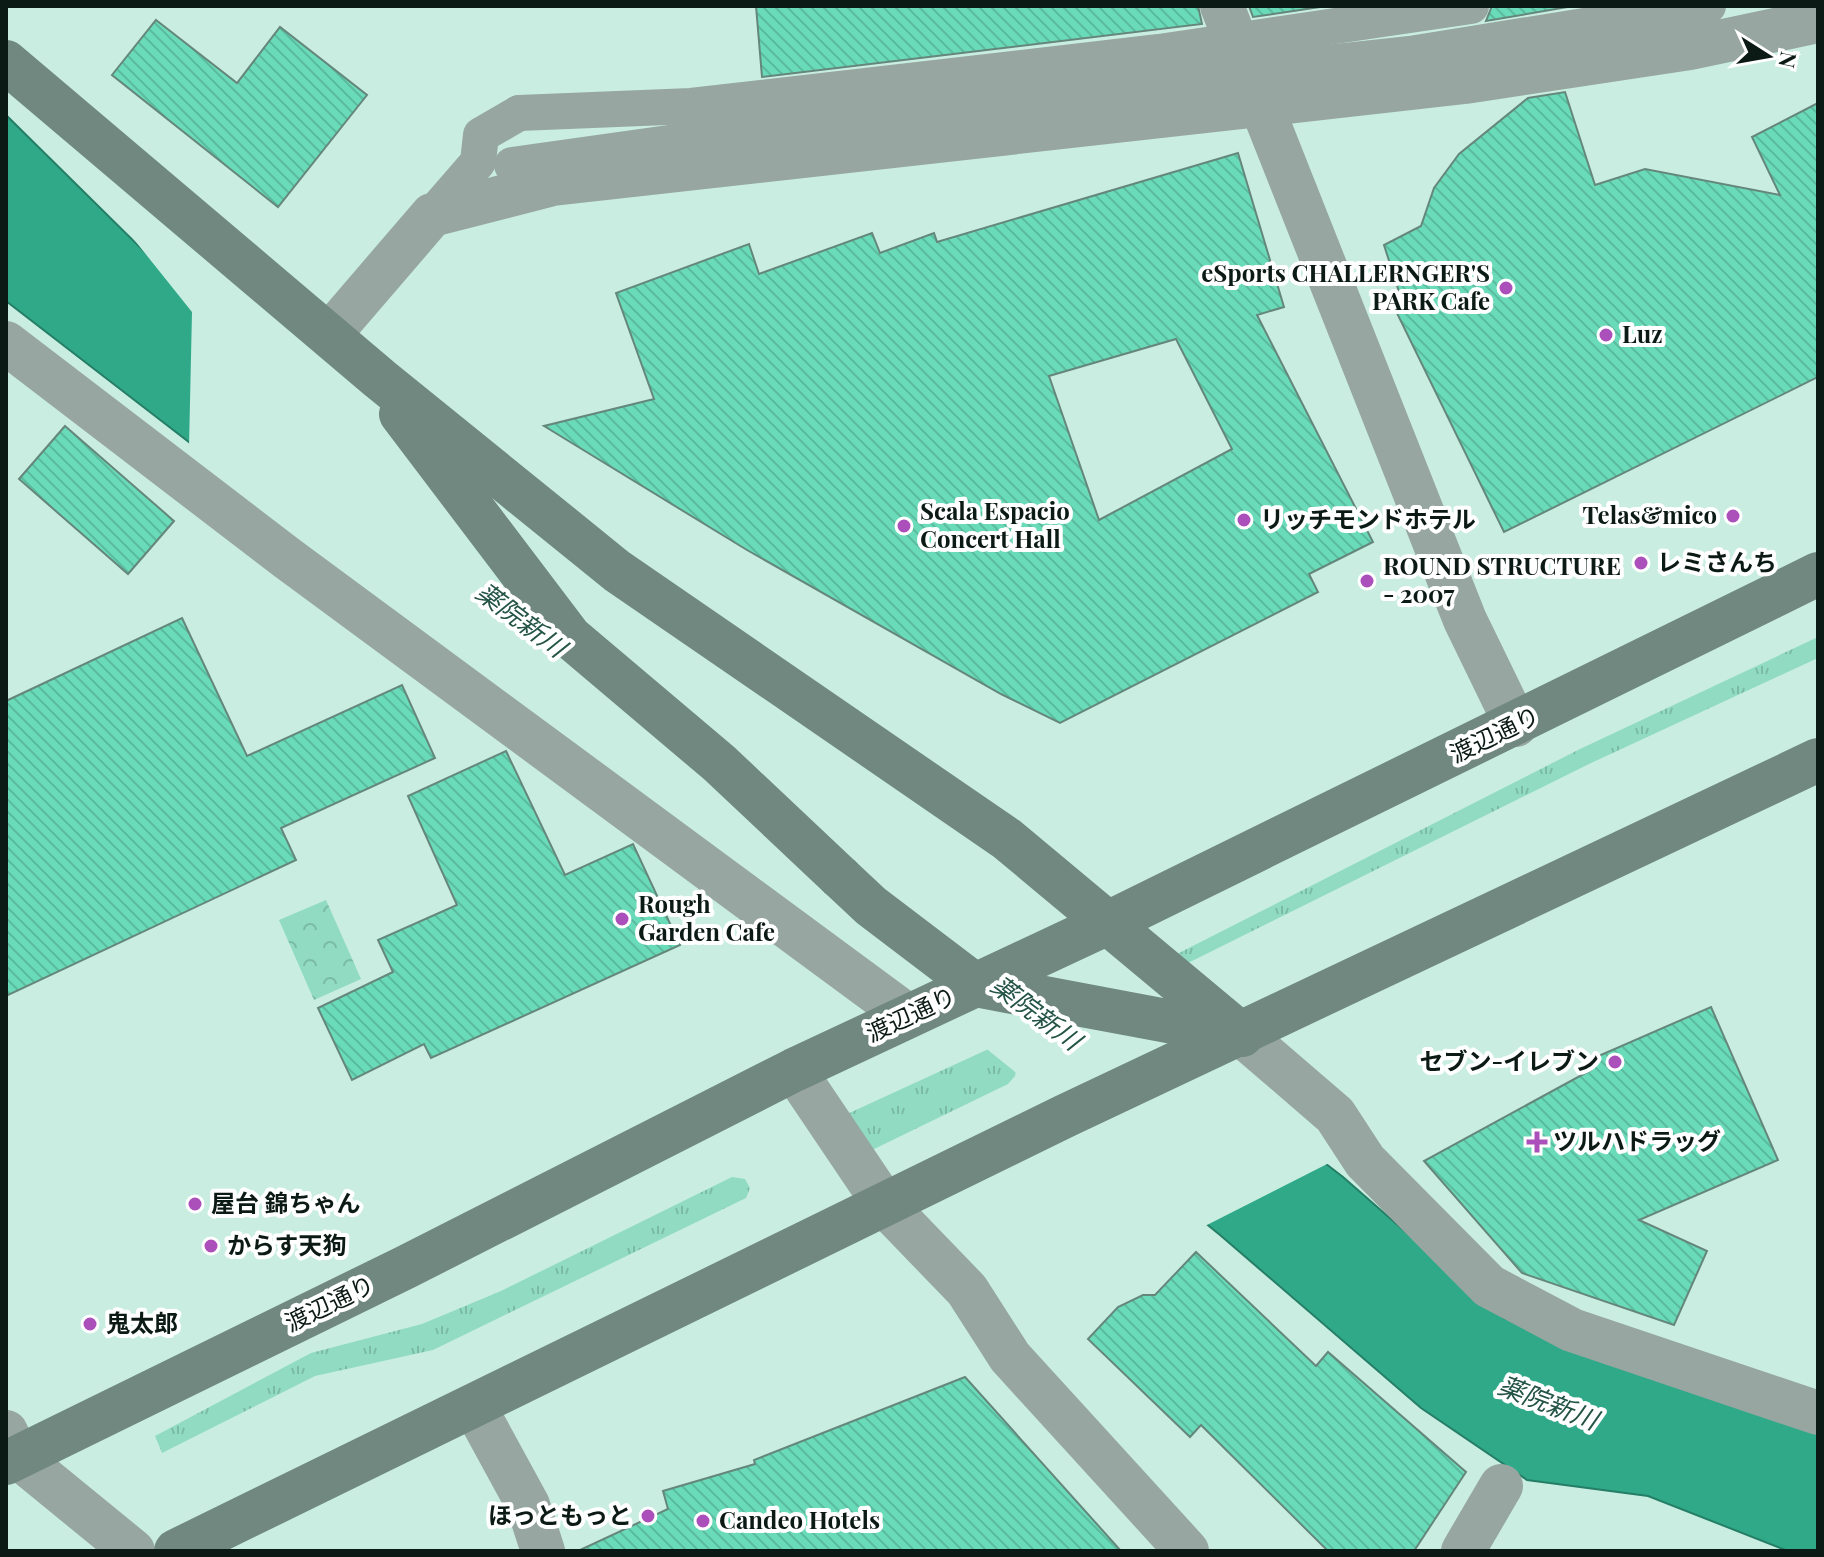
<svg xmlns="http://www.w3.org/2000/svg" width="1824" height="1557" viewBox="0 0 1824 1557" font-family="'Playfair Display','Noto Sans JP',serif">
<style>
.grass{fill:url(#grass-tufts)}
.forest{fill:url(#forest-crowns)}
.water{fill:#30a989;stroke:#257e66;stroke-width:2}
.pier{fill:#c9eee1}
.building{fill:url(#building-back-hatch);stroke:#65877b;stroke-width:2;fill-rule:evenodd}
.lines{fill:none;stroke-linecap:round;stroke-linejoin:round}
.lane{stroke:#97a6a0;stroke-width:36}
.street{stroke:#97a6a0;stroke-width:44}
.secondary{stroke:#718880;stroke-width:44}
.lane-bridge{stroke:#97a6a0;stroke-width:36}
.secondary-bridge{stroke:#718880;stroke-width:44}
.poi-dot{fill:#ab50bb;stroke:#fff;stroke-width:3}
.labels{text-anchor:middle;stroke-width:8;stroke-linejoin:round;paint-order:stroke}
.poi-label{font-size:24px;font-weight:bold;fill:#0c1a15;stroke:#fff;text-anchor:start}
.street-label{font-size:24px;fill:#0c1a15;stroke:#fff}
.water-label{font-size:26px;font-style:italic;fill:#245446;stroke:#fff}
</style>
<defs>
<pattern id="grass-tufts" width="24" height="20" patternUnits="userSpaceOnUse" patternTransform="scale(2)"><rect width="24" height="20" fill="#90dbc2"/><path d="M3 7l-1-3M5 7V3M7 7l1-3M15 17l-1-3M17 17v-4M19 17l1-3" fill="none" stroke="#7bbba6"/></pattern>
<pattern id="forest-crowns" width="20" height="18" patternUnits="userSpaceOnUse" patternTransform="scale(2)"><rect width="20" height="18" fill="#90dbc2"/><path d="M2 6a3 3 0 1 1 6 0M12 15a3 3 0 1 1 6 0" fill="none" stroke="#7bbba6"/></pattern>
<pattern id="building-back-hatch" width="6" height="6" patternUnits="userSpaceOnUse" patternTransform="scale(2)"><rect width="6" height="6" fill="#6adbb9"/><path d="M-1 5l2 2M0 0l6 6M5-1l2 2" fill="none" stroke="#5bbb9e"/></pattern>
</defs>
<rect width="100%" height="100%" fill="#c9eee1"/>
<g class="grass">
<polygon points="1818,637 1818,658 1589,764 1180,967 1175,955 1580,749"/>
<polygon points="995,1046 1018,1058 1015,1076 1008,1084 872,1150 845,1115"/>
<polygon points="732,1177 745,1179 750,1188 746,1198 433,1350 315,1376 162,1453 155,1436 311,1353 422,1324 501,1291"/>
</g>
<polygon class="forest" points="326,900 361,979 314,1000 279,920"/>
<polygon class="water" points="6,115 160,267 1343,1177 1504,1318 1818,1427 1818,1551 1788,1551 1648,1496 1527,1480 1421,1408 1220,1235 710,820 216,463 6,301"/>
<polygon class="pier" points="120,222 163,264 1331,1162 1205,1226 708,823 189,447 192,312"/>
<g class="building">
<polygon points="756,6 1198,6 1202,24 762,77"/>
<polygon points="1249,6 1327,6 1253,17"/>
<polygon points="1492,6 1568,6 1568,7 1486,21"/>
<polygon points="156,20 237,83 280,27 367,95 278,207 112,75"/>
<polygon points="1565,92 1595,185 1645,169 1780,195 1752,137 1818,103 1818,377 1504,532 1394,307 1400,295 1384,245 1421,226 1434,188 1459,154 1528,98"/>
<path d="M1238 153 1284 307 1257 315 1373 542 1309 574 1318 592 1060 723 1001 694 747 550 544 426 654 399 616 293 749 244 759 274 872 233 880 253 934 233 937 242ZM1176 339 1232 449 1099 520 1049 376Z"/>
<polygon points="65,426 174,521 128,574 19,479"/>
<polygon points="182,618 247,756 402,685 435,758 281,828 296,860 6,996 6,701"/>
<polygon points="506,751 565,875 633,844 680,945 431,1058 424,1044 352,1080 318,1008 393,972 378,940 457,905 408,796"/>
<polygon points="1711,1007 1778,1160 1639,1220 1707,1251 1674,1325 1522,1273 1424,1161 1591,1070 1587,1061"/>
<polygon points="1196,1252 1316,1366 1328,1352 1466,1472 1414,1551 1328,1551 1201,1425 1190,1437 1088,1339 1118,1307 1143,1295 1155,1295"/>
<polygon points="965,1377 1121,1551 578,1551 668,1509 663,1491 755,1464 754,1460"/>
</g>
<g class="lines">
<polyline class="lane" points="432,215 478,162 481,135 519,113"/>
<g class="street">
<polyline points="1222,6 1465,620 1516,725"/>
<polyline points="329,335 432,215 553,184 1465,82 1690,48 1818,21"/>
<polyline points="6,343 287,558 908,1016"/>
<polyline points="1242,1035 1335,1115 1365,1161 1489,1286 1572,1330 1818,1413"/>
<polyline points="794,1070 885,1205 967,1290 1010,1357 1187,1551"/>
<polyline points="474,1406 528,1505 543,1551"/>
<polyline points="6,1432 18,1457 133,1551"/>
<polyline points="1463,1551 1501,1486"/>
</g>
<g class="secondary">
<polyline points="6,62 380,379 617,571 1007,839 1242,1035"/>
<polyline points="401,414 570,637 719,763 840,877"/>
<polyline points="6,1463 406,1267 794,1070 1110,922 1818,574"/>
<polyline points="176,1551 1065,1116 1818,760"/>
</g>
<g class="lane-bridge">
<polyline points="519,113 691,106 1159,52 1471,6"/>
<polyline points="512,165 939,105 1410,54 1708,6"/>
</g>
<polyline class="secondary-bridge" points="840,877 871,906 975,985 1183,1024"/>
</g>
<g class="poi-dot">
<circle cx="1506" cy="288" r="8"/>
<circle cx="1606" cy="335" r="8"/>
<circle cx="1733" cy="516" r="8"/>
<circle cx="1244" cy="520" r="8"/>
<circle cx="904" cy="526" r="8"/>
<circle cx="1641" cy="563" r="8"/>
<circle cx="1367" cy="581" r="8"/>
<circle cx="622" cy="919" r="8"/>
<circle cx="1615" cy="1062" r="8"/>
<path d="M1533 1130h8v8h8v8h-8v8h-8v-8h-8v-8h8z"/>
<circle cx="195" cy="1204" r="8"/>
<circle cx="211" cy="1246" r="8"/>
<circle cx="90" cy="1324" r="8"/>
<circle cx="648" cy="1516" r="8"/>
<circle cx="703" cy="1521" r="8"/>
</g>
<g class="labels">
<g class="poi-label">
<text x="1490" y="282" text-anchor="end">eSports CHALLERNGER'S<tspan x="1490" dy="28">PARK Cafe</tspan></text>
<text x="1622" y="343">Luz</text>
<text x="920" y="520">Scala Espacio<tspan x="920" dy="28">Concert Hall</tspan></text>
<text x="1717" y="524" text-anchor="end">Telas&amp;mico</text>
<text x="1260" y="528">リッチモンドホテル</text>
<text x="1657" y="571">レミさんち</text>
<text x="1383" y="575">ROUND STRUCTURE<tspan x="1383" dy="28">- 2007</tspan></text>
<text x="638" y="913">Rough<tspan x="638" dy="28">Garden Cafe</tspan></text>
<text x="1599" y="1070" text-anchor="end">セブン-イレブン</text>
<text x="1553" y="1150">ツルハドラッグ</text>
<text x="211" y="1212">屋台 錦ちゃん</text>
<text x="227" y="1254">からす天狗</text>
<text x="106" y="1332">鬼太郎</text>
<text x="632" y="1524" text-anchor="end">ほっともっと</text>
<text x="719" y="1529">Candeo Hotels</text>
</g>
<g class="street-label">
<text transform="translate(1495 735) rotate(-26)" y="8">渡辺通り</text>
<text transform="translate(911 1015) rotate(-25)" y="8">渡辺通り</text>
<text transform="translate(330 1304) rotate(-26)" y="8">渡辺通り</text>
</g>
<g class="water-label">
<text transform="translate(521 620) rotate(37)" y="9">薬院新川</text>
<text transform="translate(1036 1013) rotate(37)" y="9">薬院新川</text>
<text transform="translate(1548 1403) rotate(21)" y="9">薬院新川</text>
</g>
</g>
<rect width="1824" height="1557" fill="none" stroke="#0c1a15" stroke-width="16"/>
<g transform="translate(1768 56) rotate(101)" stroke="#ffffff" stroke-width="6" paint-order="stroke">
<path d="M0-6L14 30L0 20L-14 30Z" fill="#0c1a15"/>
<text y="-12" font-size="22" font-weight="bold" text-anchor="middle" fill="#0c1a15">N</text>
</g>
</svg>
